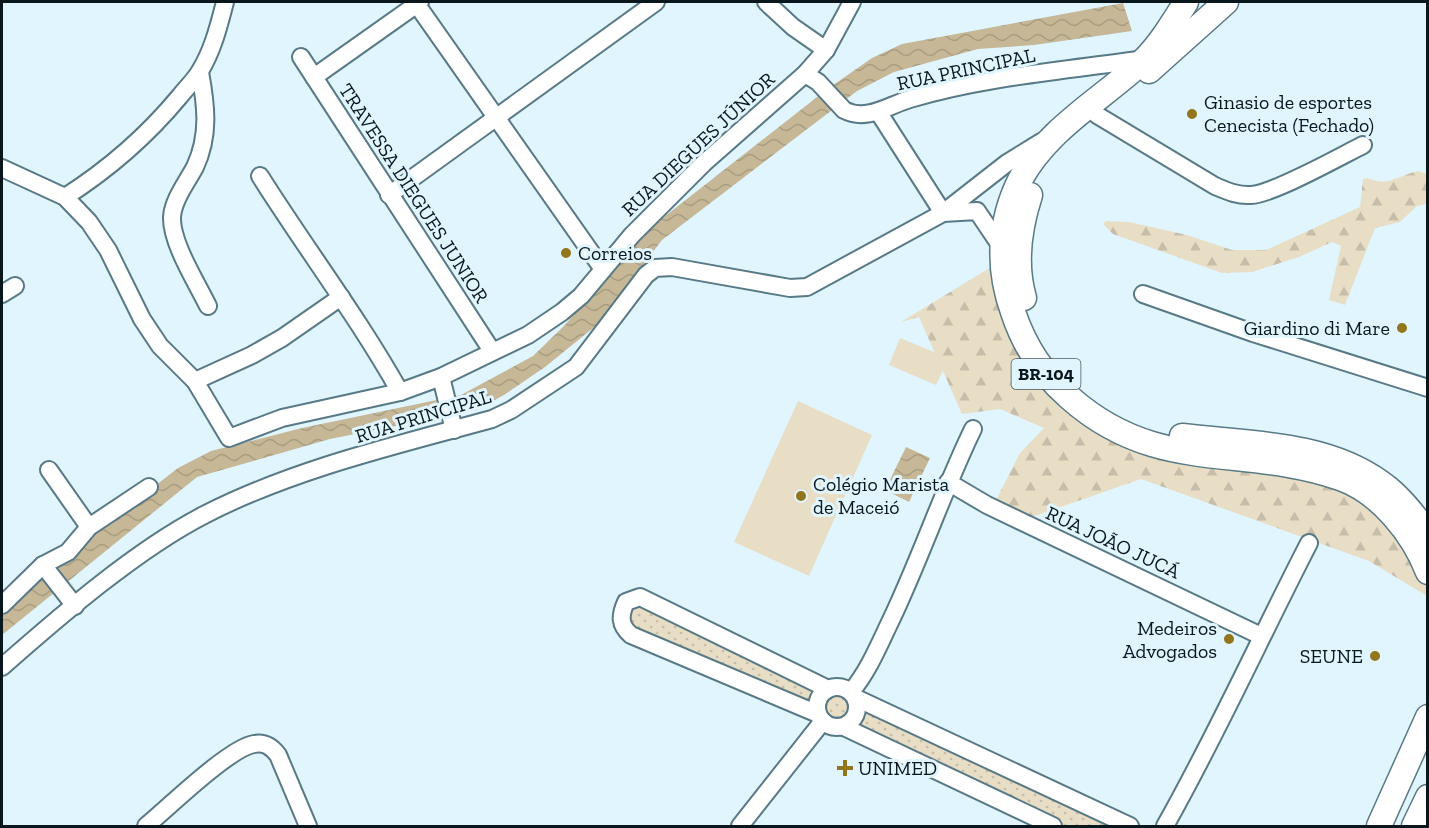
<svg xmlns="http://www.w3.org/2000/svg" width="1429" height="828" viewBox="0 0 1429 828" font-family="'Zilla Slab',serif">
<style>
.grass{fill:url(#grass-dots)}
.forest{fill:url(#forest-firs)}
.garden{fill:#e8dec6}
.water{fill:url(#water-waves)}
.lines{fill:none;stroke-linecap:round;stroke-linejoin:round}
.minor-casing{stroke:#587986;stroke-width:20}
.highway-casing{stroke:#587986;stroke-width:27}
.minor{stroke:#fff;stroke-width:16}
.highway{stroke:#fff;stroke-width:24}
.poi-dot{fill:#93751c;stroke:#e0f5fe;stroke-width:2}
.labels{text-anchor:middle;stroke-width:6;stroke-linejoin:round;paint-order:stroke}
.shield{fill:#e0f5fe;stroke:#4a5a60;stroke-width:1.5}
.shield-label{font-size:18px;font-weight:bold;fill:#09171c}
.street-label{font-size:20px;fill:#09171c;stroke:#e0f5fe}
.poi-label{font-size:20px;fill:#09171c;stroke:#e0f5fe;text-anchor:start}
</style>
<defs>
<pattern id="grass-dots" width="8" height="8" patternUnits="userSpaceOnUse" patternTransform="scale(1.5)"><rect width="8" height="8" fill="#e8dec6"/><path d="M2 2h.1M6 6h.1" fill="none" stroke="#c6beaa" stroke-width="1.8" stroke-linecap="round"/></pattern>
<pattern id="forest-firs" width="22" height="20" patternUnits="userSpaceOnUse" patternTransform="scale(1.5)"><rect width="22" height="20" fill="#e8dec6"/><path d="M5 1l3.5 6h-7zM16 11l3.5 6h-7z" fill="#c6beaa"/></pattern>
<pattern id="water-waves" width="16" height="10" patternUnits="userSpaceOnUse" patternTransform="scale(1.5)"><rect width="16" height="10" fill="#c6b896"/><path d="M0 5q4-4 8 0t8 0" fill="none" stroke="#a99d81"/></pattern>
</defs>
<rect width="100%" height="100%" fill="#e0f5fe"/>
<polygon class="grass" points="641,604 1114,826 1049,826 632,635 626,613"/>
<g class="forest">
<path d="M1418 171 1427 174V204L1417 206 1400 222 1375 228 1345 305 1329 300 1341 246 1332 242 1299 257 1252 272 1222 273 1113 234 1103 224 1106 221 1129 222 1187 235 1232 250H1266L1360 207 1363 179 1367 178C1390 187 1396 176 1418 171Z"/>
<polygon points="1001,261 1030,350 1130,439 1358,486 1427,572 1427,596 1369,561 1141,479 1032,517 993,506 1020,453 1044,428 1000,409 962,414 919,317 901,322"/>
</g>
<g class="garden">
<polygon points="900,338 939,354 945,366 936,385 889,365"/>
<polygon points="798,401 872,435 809,576 734,542"/>
</g>
<g class="water">
<polygon points="1123,3 1132,31 1034,45 978,49 894,72 857,91 662,240 598,324 545,367 504,395 476,410 330,439 197,477 2,635 2,608 36,578 178,468 211,451 302,428 461,395 533,356 565,325 641,235 826,90 872,58 902,44"/>
<polygon points="906,447 930,458 909,502 885,490"/>
</g>
<g class="lines">
<defs>
<g id="minor">
<polyline points="415,2 602,268"/>
<polyline points="766,2 793,27 826,50"/>
<polyline points="301,57 492,351"/>
<path d="M200 72C206 105 210 135 195 167 187 182 173 200 172 217 171 243 197 283 208 306"/>
<path d="M805 74 818 82 844 110C867 122 889 105 910 99 983 77 1069 70 1145 59"/>
<polyline points="314,77 420,2"/>
<polyline points="879,113 943,213 977,211 1002,248"/>
<path d="M1097 115 1215 186C1227 191 1238 196 1251 195 1273 194 1339 157 1363 145"/>
<polyline points="2,168 65,197 89,222 108,250 142,319 160,346 195,381 229,438 282,418 400,392 441,377 528,335 562,312 581,296 632,235 704,163 805,74 826,50 852,2"/>
<path d="M260 176C306 249 358 317 400 392"/>
<polyline points="389,195 656,2"/>
<path d="M65 197C109 169 146 137 180 96 186 88 195 80 200 71 213 50 219 25 225 2"/>
<polyline points="2,294 15,286"/>
<polyline points="1143,294 1253,333 1428,388"/>
<polyline points="441,377 454,430"/>
<polyline points="195,381 252,355 282,338 341,297"/>
<polyline points="49,470 89,527"/>
<polyline points="948,482 987,505 1261,636"/>
<polyline points="43,565 75,606"/>
<polyline points="2,605 43,565 68,552 89,527 149,487"/>
<path d="M2 667C60 616 137 549 206 514 294 469 397 445 492 419L511 410 576 367 646 275 655 268 672 267 790 288 807 287 943 213 1007 163 1041 142"/>
<circle cx="837" cy="707" r="20"/>
<path d="M851 692C869 670 879 645 891 620 921 557 943 491 973 429"/>
<polyline points="856,698 1130,826"/>
<path d="M818 714 631 635C619 625 620 615 626 602L640 597 828 689"/>
<polyline points="844,727 1053,826"/>
<path d="M146 826C168 808 229 748 254 744 265 742 272 747 278 755L308 826"/>
<polyline points="740,826 823,721"/>
<path d="M1165 826C1217 734 1260 638 1309 543"/>
</g>
<g id="highway">
<path d="M1186 2C1174 21 1160 45 1143 61 1102 99 1047 129 1020 180 999 222 997 268 1013 312 1024 345 1043 375 1070 398 1157 475 1242 444 1340 478 1380 492 1413 533 1428 572"/>
<polyline points="1149,71 1226,2"/>
<path d="M1024 298C1014 263 1019 229 1030 195"/>
<path d="M1182 436C1248 444 1325 442 1381 483 1399 495 1415 516 1428 534"/>
<polyline points="1379,826 1428,717"/>
<polyline points="1414,826 1428,797"/>
</g>
</defs>
<use href="#minor" class="minor-casing"/>
<use href="#highway" class="highway-casing"/>
<use href="#minor" class="minor"/>
<use href="#highway" class="highway"/>
</g>
<g class="poi-dot">
<circle cx="1192" cy="114" r="6"/>
<circle cx="566" cy="253" r="6"/>
<circle cx="1402" cy="328" r="6"/>
<circle cx="801" cy="496" r="6"/>
<circle cx="1229" cy="639" r="6"/>
<circle cx="1375" cy="656" r="6"/>
<path d="M842 759h6v6h6v6h-6v6h-6v-6h-6v-6h6z"/>
</g>
<g class="labels">
<rect class="shield" x="1011.5" y="359" width="69" height="30" rx="4.5"/>
<g class="shield-label">
<text x="1046" y="380">BR-104</text>
</g>
<g class="street-label">
<text transform="translate(966 69) rotate(-12)" y="7">RUA PRINCIPAL</text>
<text transform="translate(698 144) rotate(-43)" y="7">RUA DIEGUES JÚNIOR</text>
<text transform="translate(414 193) rotate(57)" y="7">TRAVESSA DIEGUES JUNIOR</text>
<text transform="translate(423 416) rotate(-17)" y="7">RUA PRINCIPAL</text>
<text transform="translate(1113 542) rotate(25)" y="7">RUA JOÃO JUCÁ</text>
</g>
<g class="poi-label">
<text x="1204" y="109">Ginasio de esportes<tspan x="1204" dy="23">Cenecista (Fechado)</tspan></text>
<text x="578" y="260">Correios</text>
<text x="1390" y="335" text-anchor="end">Giardino di Mare</text>
<text x="813" y="491">Colégio Marista<tspan x="813" dy="23">de Maceió</tspan></text>
<text x="1217" y="635" text-anchor="end">Medeiros<tspan x="1217" dy="23">Advogados</tspan></text>
<text x="1363" y="663" text-anchor="end">SEUNE</text>
<text x="858" y="775">UNIMED</text>
</g>
</g>
<rect width="1429" height="828" fill="none" stroke="#09171c" stroke-width="6"/>
</svg>
